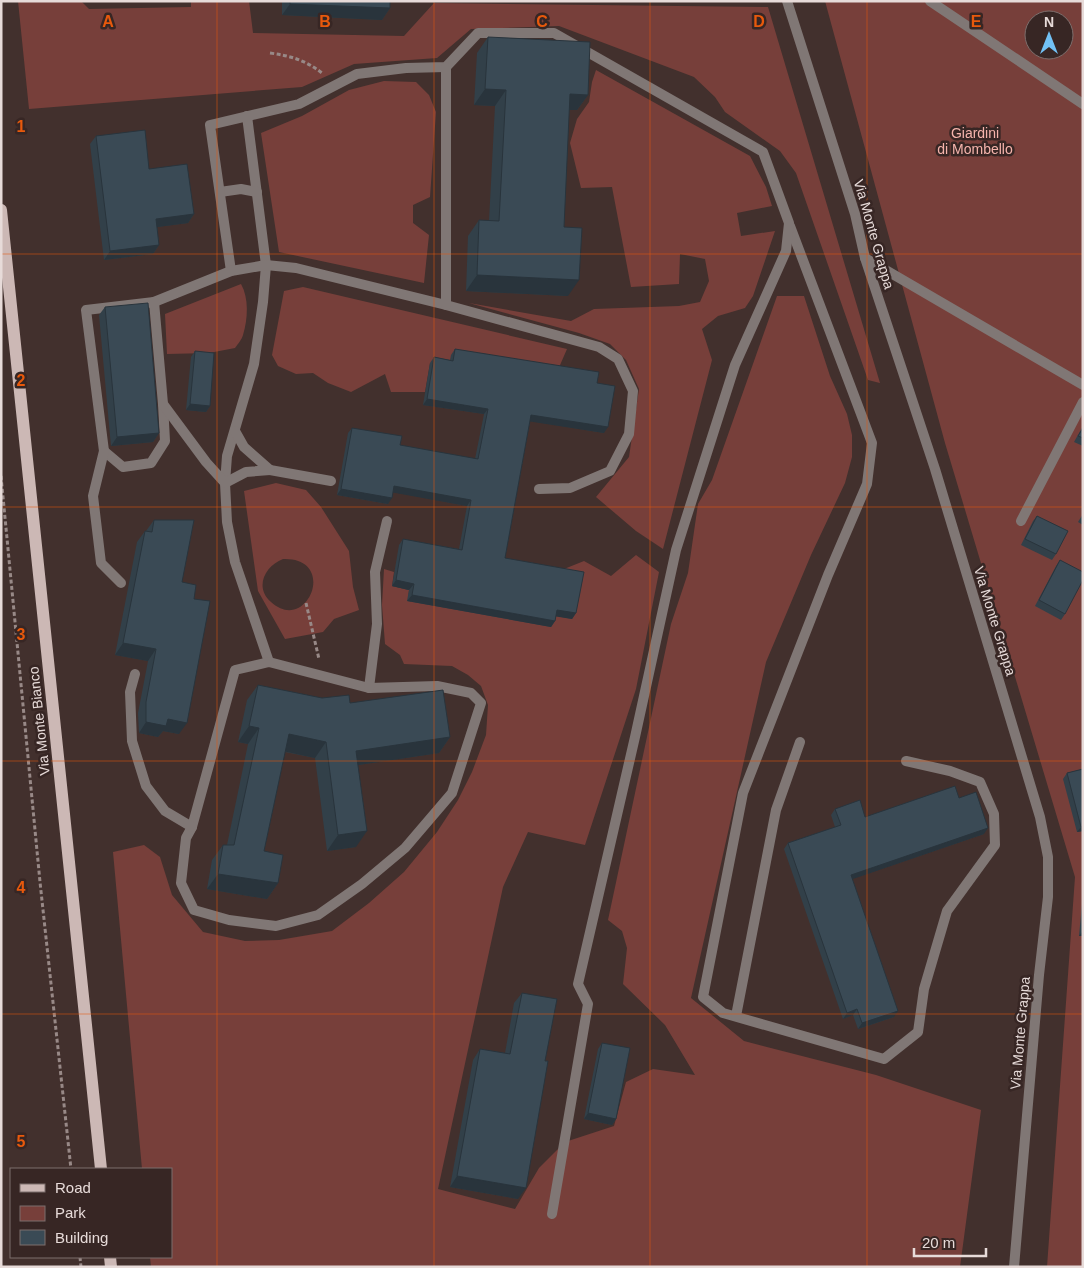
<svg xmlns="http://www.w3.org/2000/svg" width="1084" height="1268" viewBox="0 0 1084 1268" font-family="Arial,sans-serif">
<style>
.green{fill:#773f3a;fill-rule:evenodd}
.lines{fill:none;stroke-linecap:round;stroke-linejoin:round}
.path{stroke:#988987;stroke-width:3;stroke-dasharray:4 2.5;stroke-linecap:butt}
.service{stroke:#807775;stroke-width:10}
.minor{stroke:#807775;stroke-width:10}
.primary{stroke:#ccb8b5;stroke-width:12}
.wall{fill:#324049}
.shaded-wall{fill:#29343c}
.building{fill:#3a4a55;stroke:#29343c}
.grid{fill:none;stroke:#e8590c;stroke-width:1;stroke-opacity:0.55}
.labels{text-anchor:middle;stroke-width:5;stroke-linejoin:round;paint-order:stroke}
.park-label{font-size:14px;fill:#f5b4ac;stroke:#372624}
.street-label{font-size:14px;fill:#e7dbd9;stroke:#372624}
.grid-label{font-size:16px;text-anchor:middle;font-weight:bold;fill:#e8590c;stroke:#372624;stroke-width:5;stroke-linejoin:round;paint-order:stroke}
</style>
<rect width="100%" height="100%" fill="#42302d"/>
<g class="green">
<polygon points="18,1 81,1 89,9 191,7 191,1 249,1 253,33 404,36 434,3 768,7 880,383 868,380 796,173 780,151 725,112 715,97 694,77 559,26 471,29 437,58 354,64 302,87 29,109"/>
<path d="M825 1H1083V1267H1047L1075 877 945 443ZM1034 20H1064V50H1034Z"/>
<polygon points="596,70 750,156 766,187 772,206 737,213 741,236 775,231 753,296 745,308 718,316 702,329 712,360 663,549 636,531 596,497 629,457 639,389 626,360 610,344 579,333 469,303 571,321 594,309 679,306 700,302 709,281 705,259 680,254 679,284 631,287 612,187 581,188 570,143 577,119 589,102 592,82"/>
<polygon points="384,81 416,82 429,95 436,112 430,197 413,205 413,223 429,235 424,283 279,252 261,133 302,116 349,90"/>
<path d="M241 284C249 298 248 319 243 335 242 339 238 344 235 348L209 353 167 354 165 314Z"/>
<polygon points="303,287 567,349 557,372 449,367 430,363 425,392 391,392 385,374 351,392 328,383 313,373 296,374 278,366 272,355 284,291"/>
<polygon points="777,296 804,296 830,376 847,414 852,435 852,457 845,483 811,555 766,662 691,998 744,1041 876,1075 981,1110 960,1267 151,1267 150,1257 171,1257 171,1169 142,1169 113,852 144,845 160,857 172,895 203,932 245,941 279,940 332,931 369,903 404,872 437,832 458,800 472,772 486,735 488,705 481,686 468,675 452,666 404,664 400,655 385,644 382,605 384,569 394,572 392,586 409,590 408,600 554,573 584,561 611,576 636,555 659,572 636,689 585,845 528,832 503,887 438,1189 515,1209 539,1168 565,1142 614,1126 626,1082 653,1069 695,1075 665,1025 623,984 627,948 622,931 608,920 671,624 688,573 698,504 712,480"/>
<path d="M276 483 306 490 321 507 349 551 353 587 359 610 334 619 323 632 285 639 258 591 244 491ZM283 559C339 557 307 635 271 602 254 587 265 566 283 559Z"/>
</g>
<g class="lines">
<g class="path">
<path d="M270 53C291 56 305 60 322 73"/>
<polyline points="1,476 40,882 71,1169"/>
<polyline points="306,603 319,659"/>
<polyline points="80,1257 81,1267"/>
</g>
<g class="service">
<polyline points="930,1 1083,104"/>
<polyline points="247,116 266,265 263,302 254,364 227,456 225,483 227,522 235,562 269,662"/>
<polyline points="220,192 241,189 257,192"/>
<polyline points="790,226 872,443 867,484 828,575 743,793 703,997 723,1013 884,1059 918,1032 924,989 947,911 995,845 994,814 980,782 950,771 906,761"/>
<polyline points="865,258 1083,385"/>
<polyline points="231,271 210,125 299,104 357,74 406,68 446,67 478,33 554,33 763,152 789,223 786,251 735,365 676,550 635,737 578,984 588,1004 552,1214"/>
<polyline points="154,302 231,271 266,265 296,268 446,305 599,347 618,359 633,391 629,434 610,471 570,488 539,489"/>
<polyline points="446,305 446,67"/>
<polyline points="104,451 123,467 151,463 165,441 163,404"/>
<polyline points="270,470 331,481"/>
<polyline points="1021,521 1083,402"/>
<polyline points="121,583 101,563 93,496 104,451 86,310 154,302 163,404 206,462 225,483 246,472 270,470 244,447 235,431"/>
<polygon points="269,662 369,688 437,686 471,693 481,703 452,793 405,848 362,884 318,915 276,926 229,920 194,910 181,883 186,838 192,827 235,670"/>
<polyline points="135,674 130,692 132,741 146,786 165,811 192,827"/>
<polyline points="369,688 377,624 375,572 387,521"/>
<polyline points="736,1016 776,810 800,742"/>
</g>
<polyline class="minor" points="787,1 855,214 865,258 935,469 1040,817 1048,857 1048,897 1039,975 1014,1267"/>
<g class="primary">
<polyline points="1,210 101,1169"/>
<polyline points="110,1257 111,1267"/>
</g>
</g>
<g class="wall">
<polygon points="282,1 390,1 390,8 382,20 282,15"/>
<polygon points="488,37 588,95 577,110 569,110 564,227 568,296 466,291 468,236 479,220 489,221 495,106 474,105 477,53"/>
<polygon points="96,136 149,169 194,214 188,223 157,227 159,245 153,254 104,260 90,144"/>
<polygon points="105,307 159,433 153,442 111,446 99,315"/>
<polygon points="455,349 597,383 604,433 530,421 505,558 576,613 572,619 556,616 555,621 551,627 407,601 409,590 392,586 399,545 403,539 459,549 467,506 393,492 388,504 337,495 348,433 352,428 400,445 475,459 484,414 423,405 430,363 434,357 450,360 451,355"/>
<polygon points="195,351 210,406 206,412 186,410 191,357"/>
<polygon points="1083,426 1083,446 1074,442"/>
<polygon points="1083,514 1083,525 1078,522"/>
<polygon points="1037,516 1056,554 1052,560 1021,545 1033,521"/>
<polygon points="154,520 182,582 194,599 179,734 163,731 158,737 139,733 138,713 148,661 115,655 137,542 145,531 146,531"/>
<polygon points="1060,560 1065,614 1061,620 1035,606 1056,566"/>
<polygon points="258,685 322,698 350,703 450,737 439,753 358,765 356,847 327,851 315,758 285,752 264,851 278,883 267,899 207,889 212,860 223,845 227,845 248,744 238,742 247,700"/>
<polygon points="1083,769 1083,831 1077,832 1063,779 1067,773"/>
<polygon points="959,798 984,834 852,879 894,1017 858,1029 853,1015 843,1019 784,849 788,843 835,827 831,815 835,809 865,817"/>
<polygon points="1083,894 1083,936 1079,936"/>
<polygon points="522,993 518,1199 450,1187 473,1060 480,1049 505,1053 514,1003"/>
<polygon points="602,1043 616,1119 612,1125 584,1119 598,1049"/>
</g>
<g class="shaded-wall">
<polygon points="290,4 390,8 382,20 282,15"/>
<polygon points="485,89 506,90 495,106 474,105"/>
<polygon points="570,94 588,95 577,110 559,110"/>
<polygon points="194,214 188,223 150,228 156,219"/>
<polygon points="159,245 153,254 104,260 110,251"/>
<polygon points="477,275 579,280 568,296 466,291"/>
<polygon points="427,399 488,409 484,414 423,405"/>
<polygon points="190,404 210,406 206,412 186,410"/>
<polygon points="531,415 608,427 604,433 527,421"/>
<polygon points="159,433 153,442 111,446 117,437"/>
<polygon points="394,486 471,500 467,506 390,492"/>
<polygon points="341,489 392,498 388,504 337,495"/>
<polygon points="396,580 414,584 409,590 392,586"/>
<polygon points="412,595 555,621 551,627 407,601"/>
<polygon points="557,610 576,613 572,619 553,616"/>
<polygon points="123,643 156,649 148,661 115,655"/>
<polygon points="168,719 187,723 179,734 163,731 158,737 139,733 146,722"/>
<polygon points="249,726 259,728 248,744 238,742"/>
<polygon points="289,734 326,742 315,758 278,750"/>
<polygon points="450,737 439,753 345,767 356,751"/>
<polygon points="1083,826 1083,831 1077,832 1081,827"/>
<polygon points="988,828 984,834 847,881 851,875"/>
<polygon points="367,831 356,847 327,851 338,835"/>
<polygon points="218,874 278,883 267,899 207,889"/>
<polygon points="1083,931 1083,936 1079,936"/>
<polygon points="857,1009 853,1015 843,1019 847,1013"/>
<polygon points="898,1011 894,1017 858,1029 862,1023"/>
<polygon points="588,1113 616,1119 612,1125 584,1119"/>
<polygon points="457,1176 526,1188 518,1199 450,1187"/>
</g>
<g class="building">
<polygon points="290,1 390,1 390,8 290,4"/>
<polygon points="488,37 590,42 588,95 570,94 564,227 582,228 579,280 477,275 479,220 499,221 506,90 485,89"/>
<polygon points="145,130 149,169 187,164 194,214 156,219 159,245 110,251 96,136"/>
<polygon points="148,303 159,433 117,437 105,307"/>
<polygon points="455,349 599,372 597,383 615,386 608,427 531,415 505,558 584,572 576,613 557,610 555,621 412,595 414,584 396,580 403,539 462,550 471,500 394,486 392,498 341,489 352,428 402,436 400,445 478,459 488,409 427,399 434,357 453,361"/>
<polygon points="195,351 214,353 210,406 190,404"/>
<polygon points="1083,428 1083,438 1078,436"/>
<polygon points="1037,516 1068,531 1056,554 1025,539"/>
<polygon points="154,520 194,520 182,582 196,585 194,599 210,601 187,723 168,719 166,726 146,722 146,702 156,649 123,643 145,531 152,532"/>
<polygon points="1060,560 1083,572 1083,580 1065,614 1039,600"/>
<polygon points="258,685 322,698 349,695 350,703 443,690 450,737 356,751 367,831 338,835 326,742 289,734 264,851 283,855 278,883 218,874 223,845 234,845 259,728 249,726"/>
<polygon points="1083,769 1083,826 1081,827 1067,773"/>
<polygon points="955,786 959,798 976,792 988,828 851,875 898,1011 862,1023 857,1009 847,1013 788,843 841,825 835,809 860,800 865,817"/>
<polygon points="522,993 557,999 545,1061 548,1061 526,1188 457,1176 480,1049 510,1054"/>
<polygon points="602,1043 630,1048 616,1119 588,1113"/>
</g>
<path class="grid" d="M217 1V1267M434 1V1267M650 1V1267M867 1V1267M1 254H1083M1 507H1083M1 761H1083M1 1014H1083"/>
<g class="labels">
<g class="park-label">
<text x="975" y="138">Giardini<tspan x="975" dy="16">di Mombello</tspan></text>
</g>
<g class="street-label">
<text transform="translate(874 234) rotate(74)" y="5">Via Monte Grappa</text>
<text transform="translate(995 621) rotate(73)" y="5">Via Monte Grappa</text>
<text transform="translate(39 721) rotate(-96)" y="5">Via Monte Bianco</text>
<text transform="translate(1020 1033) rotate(-85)" y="5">Via Monte Grappa</text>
</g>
</g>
<g class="grid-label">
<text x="108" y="27">A</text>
<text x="325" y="27">B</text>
<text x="542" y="27">C</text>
<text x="759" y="27">D</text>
<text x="976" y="27">E</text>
<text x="21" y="132">1</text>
<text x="21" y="386">2</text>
<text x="21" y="640">3</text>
<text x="21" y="893">4</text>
<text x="21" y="1147">5</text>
</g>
<rect width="1084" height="1268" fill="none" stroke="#e7dbd9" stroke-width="5"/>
<rect x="10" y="1168" width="162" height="90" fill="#372624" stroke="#7d6e6c"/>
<rect x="20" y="1184" width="25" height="8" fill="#ccb8b5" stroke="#7d6e6c"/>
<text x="55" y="1193" font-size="15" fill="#e7dbd9">Road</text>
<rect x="20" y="1206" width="25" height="15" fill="#773f3a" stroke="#7d6e6c"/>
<text x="55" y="1218" font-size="15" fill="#e7dbd9">Park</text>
<rect x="20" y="1230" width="25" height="15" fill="#3a4a55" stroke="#7d6e6c"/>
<text x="55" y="1243" font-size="15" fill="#e7dbd9">Building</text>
<g transform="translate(1049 35)"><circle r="24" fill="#372624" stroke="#7d6e6c"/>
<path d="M0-4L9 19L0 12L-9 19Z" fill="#72c1f5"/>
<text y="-8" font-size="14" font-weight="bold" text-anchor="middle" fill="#e7dbd9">N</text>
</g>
<path d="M914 1248v8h72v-8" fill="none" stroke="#e7dbd9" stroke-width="2.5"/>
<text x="922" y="1248" font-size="15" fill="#e7dbd9" stroke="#372624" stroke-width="4" paint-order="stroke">20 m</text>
</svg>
